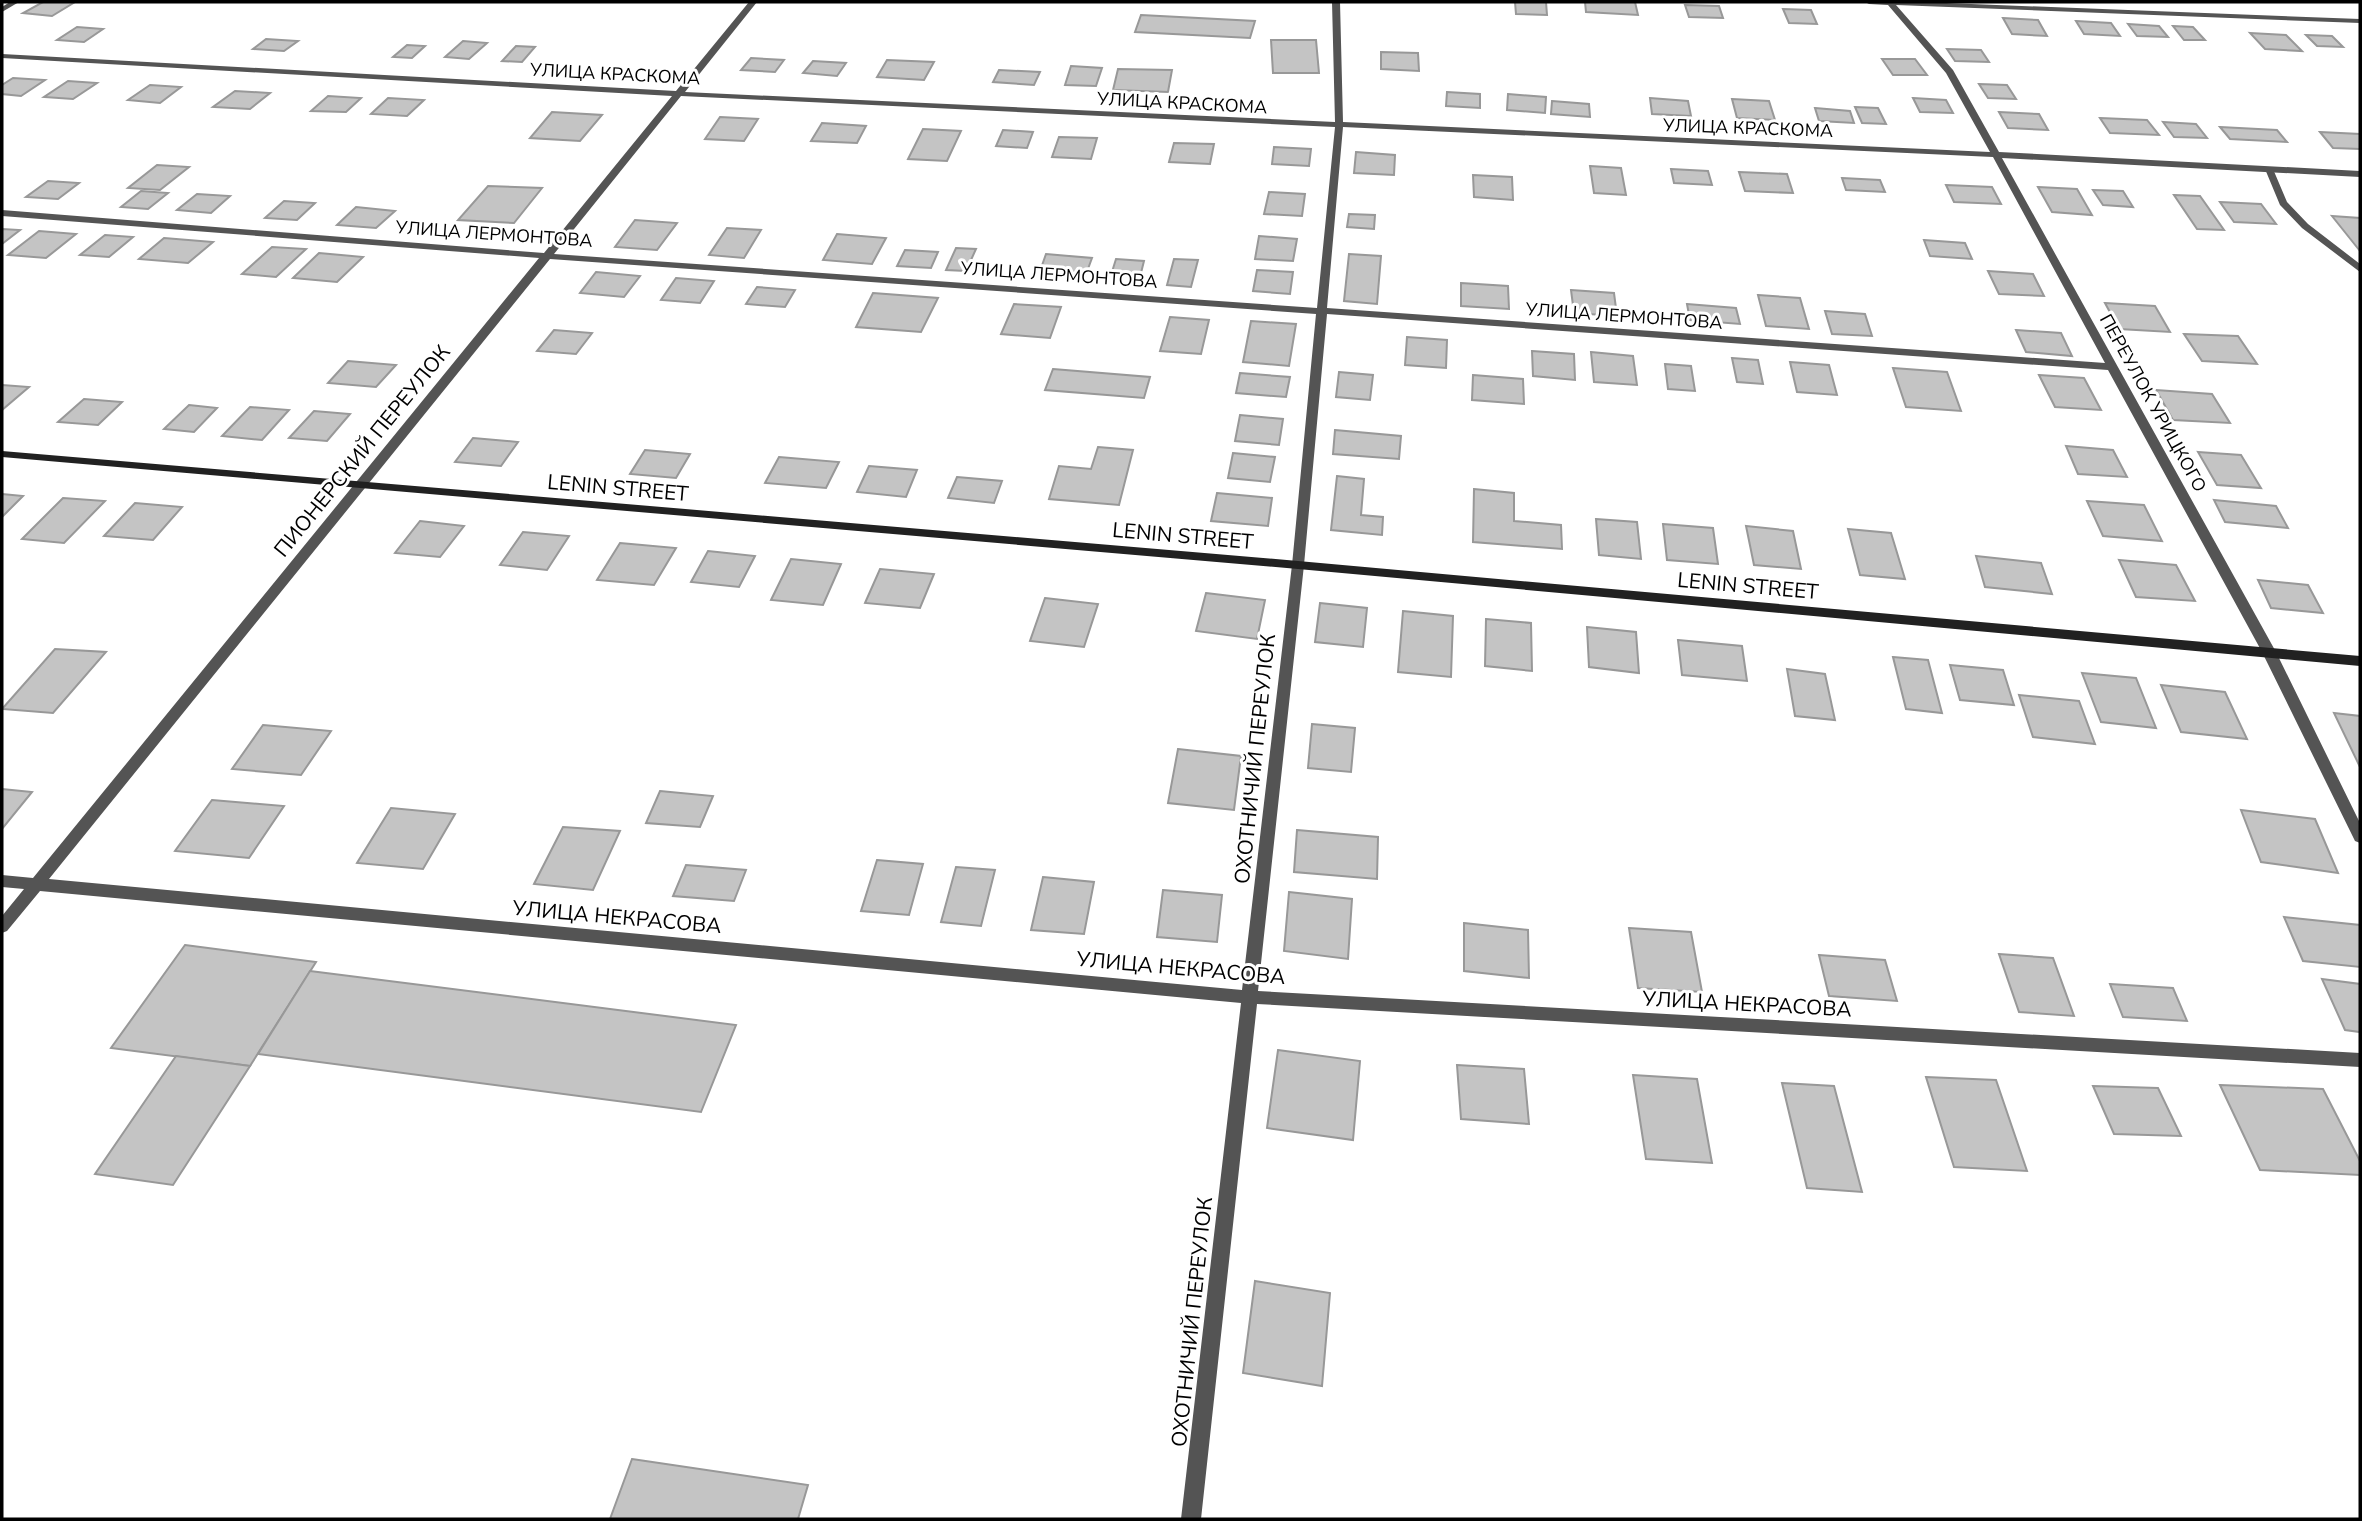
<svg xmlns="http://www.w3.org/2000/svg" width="2362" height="1521" viewBox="0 0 2362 1521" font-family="'Nunito Sans',sans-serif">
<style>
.building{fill:#c4c4c4;stroke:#989898;stroke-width:2}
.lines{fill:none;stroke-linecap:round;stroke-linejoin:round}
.lane{fill:#545454;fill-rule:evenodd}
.street{fill:#545454;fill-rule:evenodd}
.secondary{fill:#212121;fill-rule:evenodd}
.labels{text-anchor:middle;stroke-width:6;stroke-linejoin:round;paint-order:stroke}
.far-street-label{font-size:18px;fill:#000;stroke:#fff}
.street-label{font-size:21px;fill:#000;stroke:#fff}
</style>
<rect width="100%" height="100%" fill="#fff"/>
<g class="building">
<polygon points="43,2 75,2 52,16 23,13"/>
<polygon points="1515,2 1546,2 1547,15 1516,14"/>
<polygon points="1585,2 1635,2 1638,15 1586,12"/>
<polygon points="1685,5 1719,6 1723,18 1689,17"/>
<polygon points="1783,9 1811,10 1817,24 1789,23"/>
<polygon points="1141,15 1255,21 1250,38 1135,32"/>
<polygon points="2003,18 2038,20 2047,36 2012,34"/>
<polygon points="2076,21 2111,23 2120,36 2084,34"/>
<polygon points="2128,24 2159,26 2168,37 2137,36"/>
<polygon points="2173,26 2193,27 2205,40 2184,40"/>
<polygon points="77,27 103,29 84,42 57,40"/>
<polygon points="2250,33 2286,35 2302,51 2265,49"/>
<polygon points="2306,35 2332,36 2343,47 2317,46"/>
<polygon points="266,39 298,41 284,51 253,49"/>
<polygon points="1271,40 1316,40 1319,73 1273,73"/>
<polygon points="463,41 487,43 469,59 445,57"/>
<polygon points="407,45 425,46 412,58 393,57"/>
<polygon points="516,46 535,47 522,62 502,61"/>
<polygon points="1947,49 1981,50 1989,62 1955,61"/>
<polygon points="1381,52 1418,53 1419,71 1381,69"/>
<polygon points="751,58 784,60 775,72 741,70"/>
<polygon points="1882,59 1915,59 1927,75 1893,75"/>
<polygon points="887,60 934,62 924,80 877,77"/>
<polygon points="813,61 846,63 837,76 803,73"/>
<polygon points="1071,66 1102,68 1096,86 1065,85"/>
<polygon points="1118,69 1172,70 1168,92 1113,90"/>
<polygon points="999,70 1040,72 1034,85 993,82"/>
<polygon points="13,78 45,80 21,96 2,94 2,85"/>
<polygon points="68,81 97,83 73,99 44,97"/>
<polygon points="1979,84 2007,85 2016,99 1988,98"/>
<polygon points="150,85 181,87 160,103 128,100"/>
<polygon points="235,91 270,93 250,109 213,107"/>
<polygon points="1447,92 1480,94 1480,108 1446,106"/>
<polygon points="1508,94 1546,97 1545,113 1507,110"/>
<polygon points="328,96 361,98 346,112 311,111"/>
<polygon points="388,98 424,100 407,116 371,114"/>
<polygon points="1650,98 1688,101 1691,116 1652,114"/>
<polygon points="1913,98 1946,100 1953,113 1920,112"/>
<polygon points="1732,99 1769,101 1775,120 1737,118"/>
<polygon points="1552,101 1589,104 1590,117 1551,114"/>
<polygon points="1855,107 1878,108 1886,124 1862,123"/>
<polygon points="1815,108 1850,111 1854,123 1819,121"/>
<polygon points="552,112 602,115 580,141 530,138"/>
<polygon points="1999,112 2039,114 2048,130 2008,128"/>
<polygon points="720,117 758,119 744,141 705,139"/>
<polygon points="2100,118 2147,120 2159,135 2110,133"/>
<polygon points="2163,122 2196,124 2207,138 2174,137"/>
<polygon points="822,123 866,126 857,143 811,141"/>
<polygon points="2220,127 2277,130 2287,142 2230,139"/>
<polygon points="923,129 961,131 947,161 908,159"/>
<polygon points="1003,130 1033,132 1027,148 996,146"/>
<polygon points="2320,132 2360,134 2360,149 2333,148"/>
<polygon points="1059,137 1097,138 1091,159 1052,157"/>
<polygon points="1174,143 1214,144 1210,164 1169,162"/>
<polygon points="1274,147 1311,149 1309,166 1272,164"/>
<polygon points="1356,152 1395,155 1394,175 1354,173"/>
<polygon points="157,165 189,167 160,190 128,188"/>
<polygon points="1590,166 1621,168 1626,195 1594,193"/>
<polygon points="1671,169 1708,171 1712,185 1674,183"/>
<polygon points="1739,172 1787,174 1793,193 1745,191"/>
<polygon points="1473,175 1512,177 1513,200 1474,197"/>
<polygon points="1842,178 1880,180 1885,192 1846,190"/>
<polygon points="48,181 79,183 58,199 26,197"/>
<polygon points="1946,185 1992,187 2001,204 1954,202"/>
<polygon points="488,186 542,188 514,223 458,220"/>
<polygon points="2038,187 2077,189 2092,215 2052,212"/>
<polygon points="2093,190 2123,191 2133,207 2103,205"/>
<polygon points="141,191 168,193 148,209 121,207"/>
<polygon points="1269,192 1305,194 1302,216 1264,214"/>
<polygon points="197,194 230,196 211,213 177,210"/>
<polygon points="2174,195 2200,196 2224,230 2197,229"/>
<polygon points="284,201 315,203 297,220 265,218"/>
<polygon points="2220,202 2261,204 2276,224 2234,222"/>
<polygon points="356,207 395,211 376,228 337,225"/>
<polygon points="1349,214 1375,215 1374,229 1347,227"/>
<polygon points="2332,216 2360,218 2360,251"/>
<polygon points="635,220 677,223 657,250 615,247"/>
<polygon points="727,228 761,230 744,258 709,255"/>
<polygon points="2,229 20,230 2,244"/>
<polygon points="39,231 76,234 46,258 8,255"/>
<polygon points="837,234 886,238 872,264 823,260"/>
<polygon points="105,235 133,237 109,257 80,255"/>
<polygon points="1259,236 1297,239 1293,261 1255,259"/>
<polygon points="164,238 213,242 188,263 139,259"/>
<polygon points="1924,240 1965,243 1972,259 1930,256"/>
<polygon points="272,247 306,249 276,277 242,274"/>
<polygon points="956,248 976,249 966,271 946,270"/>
<polygon points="905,250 938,252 931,268 897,266"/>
<polygon points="319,253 363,257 337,282 293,278"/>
<polygon points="1046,254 1092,258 1085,277 1039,274"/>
<polygon points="1349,254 1381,256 1377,304 1344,301"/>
<polygon points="1116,259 1144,261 1140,277 1111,275"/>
<polygon points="1174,259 1198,260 1191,287 1167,285"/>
<polygon points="1257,270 1293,272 1290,294 1253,291"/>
<polygon points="1988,271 2033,274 2044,296 1999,294"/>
<polygon points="596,272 640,276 624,297 580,293"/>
<polygon points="676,278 714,281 700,303 661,300"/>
<polygon points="1461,283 1508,286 1509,309 1461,306"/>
<polygon points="757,287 795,290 785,307 746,304"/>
<polygon points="1571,290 1614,293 1617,316 1574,313"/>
<polygon points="873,293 938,298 921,332 856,327"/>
<polygon points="1758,295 1800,298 1809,329 1766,326"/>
<polygon points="2105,303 2155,306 2170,332 2119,329"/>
<polygon points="1014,304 1061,307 1050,338 1001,334"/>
<polygon points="1687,304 1736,308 1740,324 1690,320"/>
<polygon points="1825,311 1865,314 1872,336 1832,334"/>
<polygon points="1170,317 1209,320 1201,354 1160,351"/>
<polygon points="1251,321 1296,324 1289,366 1243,362"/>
<polygon points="554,330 592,333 576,354 537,351"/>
<polygon points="2016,330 2061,333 2072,356 2026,352"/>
<polygon points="2184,334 2238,336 2257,364 2202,361"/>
<polygon points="1407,337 1447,340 1446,368 1405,365"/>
<polygon points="1532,351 1574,354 1575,380 1533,376"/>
<polygon points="1591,352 1633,356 1637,385 1594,382"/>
<polygon points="1732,358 1758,360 1763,384 1737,382"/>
<polygon points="348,361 396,365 376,387 328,383"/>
<polygon points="1790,362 1829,365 1837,395 1797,392"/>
<polygon points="1665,364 1691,366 1695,391 1668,389"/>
<polygon points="1893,368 1947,372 1961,411 1906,407"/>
<polygon points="1053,369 1150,377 1144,398 1045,390"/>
<polygon points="1339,372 1373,375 1370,400 1336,397"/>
<polygon points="1240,373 1290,377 1286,397 1236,393"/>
<polygon points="1473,375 1523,379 1524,404 1472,400"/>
<polygon points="2039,375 2084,378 2101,410 2055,407"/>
<polygon points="2,385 29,387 2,410"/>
<polygon points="2156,390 2212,394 2230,423 2173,420"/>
<polygon points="84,399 122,402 98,425 58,422"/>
<polygon points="189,405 217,408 194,432 164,429"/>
<polygon points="250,407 289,410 262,440 222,436"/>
<polygon points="314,411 350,414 327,441 289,438"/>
<polygon points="1240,415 1283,419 1279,445 1235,441"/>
<polygon points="1335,430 1401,436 1399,459 1333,454"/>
<polygon points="473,438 518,442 501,466 455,462"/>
<polygon points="2066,446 2113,450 2127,477 2078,474"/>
<polygon points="1098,447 1133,450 1119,505 1049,499 1059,466 1091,469"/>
<polygon points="645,450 690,454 676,478 630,474"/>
<polygon points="2198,452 2241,455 2261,488 2217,485"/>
<polygon points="1233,453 1275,457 1270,482 1228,478"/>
<polygon points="779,457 839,462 826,488 765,483"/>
<polygon points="869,466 917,470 906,497 857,492"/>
<polygon points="1337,476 1364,479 1361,515 1383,517 1382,535 1331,530"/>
<polygon points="957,477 1002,481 994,503 948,498"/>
<polygon points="1474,489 1514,493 1514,521 1561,525 1562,549 1473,542"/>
<polygon points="1217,493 1272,498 1268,526 1211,521"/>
<polygon points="2,494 23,496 2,517"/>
<polygon points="63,498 105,501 64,543 22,539"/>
<polygon points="2214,500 2276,506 2288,528 2225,522"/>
<polygon points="2087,501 2144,505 2162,541 2103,536"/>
<polygon points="135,503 182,507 153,540 104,536"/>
<polygon points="1596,519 1637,522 1641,559 1599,555"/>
<polygon points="420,521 464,526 440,557 395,553"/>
<polygon points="1663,524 1713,528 1718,564 1667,560"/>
<polygon points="1746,526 1793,531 1801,569 1754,565"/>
<polygon points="1848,529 1891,533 1905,579 1860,575"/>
<polygon points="523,532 569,536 547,570 500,565"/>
<polygon points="620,543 676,548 654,585 597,580"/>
<polygon points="708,551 755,556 739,587 691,582"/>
<polygon points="1976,556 2041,563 2052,594 1985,587"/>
<polygon points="791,559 841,564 823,605 771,600"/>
<polygon points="2119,560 2176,565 2195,601 2136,597"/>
<polygon points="880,569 934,574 920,608 865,603"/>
<polygon points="2258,580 2308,585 2323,613 2271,608"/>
<polygon points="1206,593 1265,600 1257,639 1196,631"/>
<polygon points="1045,598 1098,604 1084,647 1030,641"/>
<polygon points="1320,603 1367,608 1363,647 1315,642"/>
<polygon points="1403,611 1453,616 1451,677 1398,672"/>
<polygon points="1486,619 1531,623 1532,671 1485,666"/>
<polygon points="1587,627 1636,632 1639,673 1589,667"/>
<polygon points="1678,640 1742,646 1747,681 1682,675"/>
<polygon points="55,649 106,652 53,713 2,709"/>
<polygon points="1893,657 1928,660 1942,713 1906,709"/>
<polygon points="1950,665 2003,670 2014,705 1960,700"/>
<polygon points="1787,669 1825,674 1835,720 1795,716"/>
<polygon points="2082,673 2136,678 2156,728 2101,722"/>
<polygon points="2161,685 2225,692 2247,739 2181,732"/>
<polygon points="2019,695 2079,701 2095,744 2033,737"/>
<polygon points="2334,713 2360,716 2360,767"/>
<polygon points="1312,724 1355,728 1351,772 1308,768"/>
<polygon points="263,725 331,731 301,775 232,769"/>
<polygon points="1178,749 1241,756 1234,810 1168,803"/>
<polygon points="2,789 32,792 2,829"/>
<polygon points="660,791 713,796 700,827 646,823"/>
<polygon points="212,800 284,806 249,858 175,851"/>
<polygon points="391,808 455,814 423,869 357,863"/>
<polygon points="2241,810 2315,819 2338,873 2261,862"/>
<polygon points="563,827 620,831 593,890 534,884"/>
<polygon points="1297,830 1378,837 1377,879 1294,872"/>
<polygon points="877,860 923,864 909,915 861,911"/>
<polygon points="686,865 746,870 734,901 673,896"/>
<polygon points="956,867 995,870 981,926 941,922"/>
<polygon points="1043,877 1094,882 1084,934 1031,930"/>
<polygon points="1163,890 1222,895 1217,942 1157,937"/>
<polygon points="1289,892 1352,899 1348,959 1284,951"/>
<polygon points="2284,917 2360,925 2360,967 2303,961"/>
<polygon points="1464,923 1528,930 1529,978 1464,971"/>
<polygon points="1629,928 1691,932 1702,992 1638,988"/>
<polygon points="185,945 316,962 250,1066 111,1048"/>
<polygon points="1999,954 2053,958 2074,1016 2019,1012"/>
<polygon points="1819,955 1885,960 1897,1001 1829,996"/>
<polygon points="310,971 736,1025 701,1112 258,1054"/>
<polygon points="2322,979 2360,984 2360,1032 2345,1030"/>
<polygon points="2110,984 2173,988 2187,1021 2123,1017"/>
<polygon points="1278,1050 1360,1061 1353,1140 1267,1128"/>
<polygon points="176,1056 250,1066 173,1185 95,1174"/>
<polygon points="1457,1065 1524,1069 1529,1124 1461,1119"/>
<polygon points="1633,1075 1697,1079 1712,1163 1646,1159"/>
<polygon points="1926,1077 1996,1080 2027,1171 1954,1167"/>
<polygon points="1782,1083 1834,1086 1862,1192 1807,1188"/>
<polygon points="2220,1085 2323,1089 2360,1161 2360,1175 2260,1170"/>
<polygon points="2093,1086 2158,1088 2181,1136 2114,1134"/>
<polygon points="1255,1281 1330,1293 1322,1386 1243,1373"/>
<polygon points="632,1459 808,1485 798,1519 610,1519"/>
</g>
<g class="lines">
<polygon class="lane" points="2266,167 2273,169 2287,202 2308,224 2360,264 2360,272 2302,228 2280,205 2265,169"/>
<g class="street">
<polygon points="10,2 19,2 2,12 2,7"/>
<path d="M749 2H757L685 92 1335 122 1332 2H1340L1343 122 1990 152 1946 73 1888 5 1869 4 1865 2H1921L2360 19V23L1896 5 1953 70 1999 152 2360 171V177L2002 158 2276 652 2360 823V843L2355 841 2262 652 2108 370 1327 314 1304 565 1258 991 2360 1053V1067L1257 1004 1201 1519H1181L1241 1003 40 891 7 931 2 933V916L24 889 2 887V875L33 878 539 258 2 216V210L544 253 672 96 2 58V54L676 91ZM681 96 1335 127 1317 308 554 254ZM1343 127 1993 157 2105 363 1327 308ZM550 259 1316 314 1292 565 1242 990 49 879Z"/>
</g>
<polygon class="secondary" points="2,451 1298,561 2360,656 2360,666 1298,569 2,457"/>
</g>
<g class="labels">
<g class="far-street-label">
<text transform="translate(615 74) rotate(3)" y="6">УЛИЦА КРАСКОМА</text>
<text transform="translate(1182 103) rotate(3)" y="6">УЛИЦА КРАСКОМА</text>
<text transform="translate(1748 128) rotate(2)" y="6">УЛИЦА КРАСКОМА</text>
<text transform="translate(494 234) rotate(4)" y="6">УЛИЦА ЛЕРМОНТОВА</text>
<text transform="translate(1059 275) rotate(4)" y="6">УЛИЦА ЛЕРМОНТОВА</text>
<text transform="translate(1624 316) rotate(4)" y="6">УЛИЦА ЛЕРМОНТОВА</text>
<text transform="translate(2153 403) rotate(61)" y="6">ПЕРЕУЛОК УРИЦКОГО</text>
</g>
<g class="street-label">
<text transform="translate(362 451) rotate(-51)" y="7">ПИОНЕРСКИЙ ПЕРЕУЛОК</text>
<text transform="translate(618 488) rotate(5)" y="7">LENIN STREET</text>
<text transform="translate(1183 536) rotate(5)" y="7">LENIN STREET</text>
<text transform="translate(1748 586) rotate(5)" y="7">LENIN STREET</text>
<text transform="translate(1255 759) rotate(-84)" y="7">ОХОТНИЧИЙ ПЕРЕУЛОК</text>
<text transform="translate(617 917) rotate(5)" y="7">УЛИЦА НЕКРАСОВА</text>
<text transform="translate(1181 968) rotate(5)" y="7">УЛИЦА НЕКРАСОВА</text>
<text transform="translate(1747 1004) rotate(3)" y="7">УЛИЦА НЕКРАСОВА</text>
<text transform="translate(1192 1322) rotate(-84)" y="7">ОХОТНИЧИЙ ПЕРЕУЛОК</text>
</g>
</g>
<rect width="2362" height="1521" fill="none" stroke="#000000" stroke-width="7"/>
</svg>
